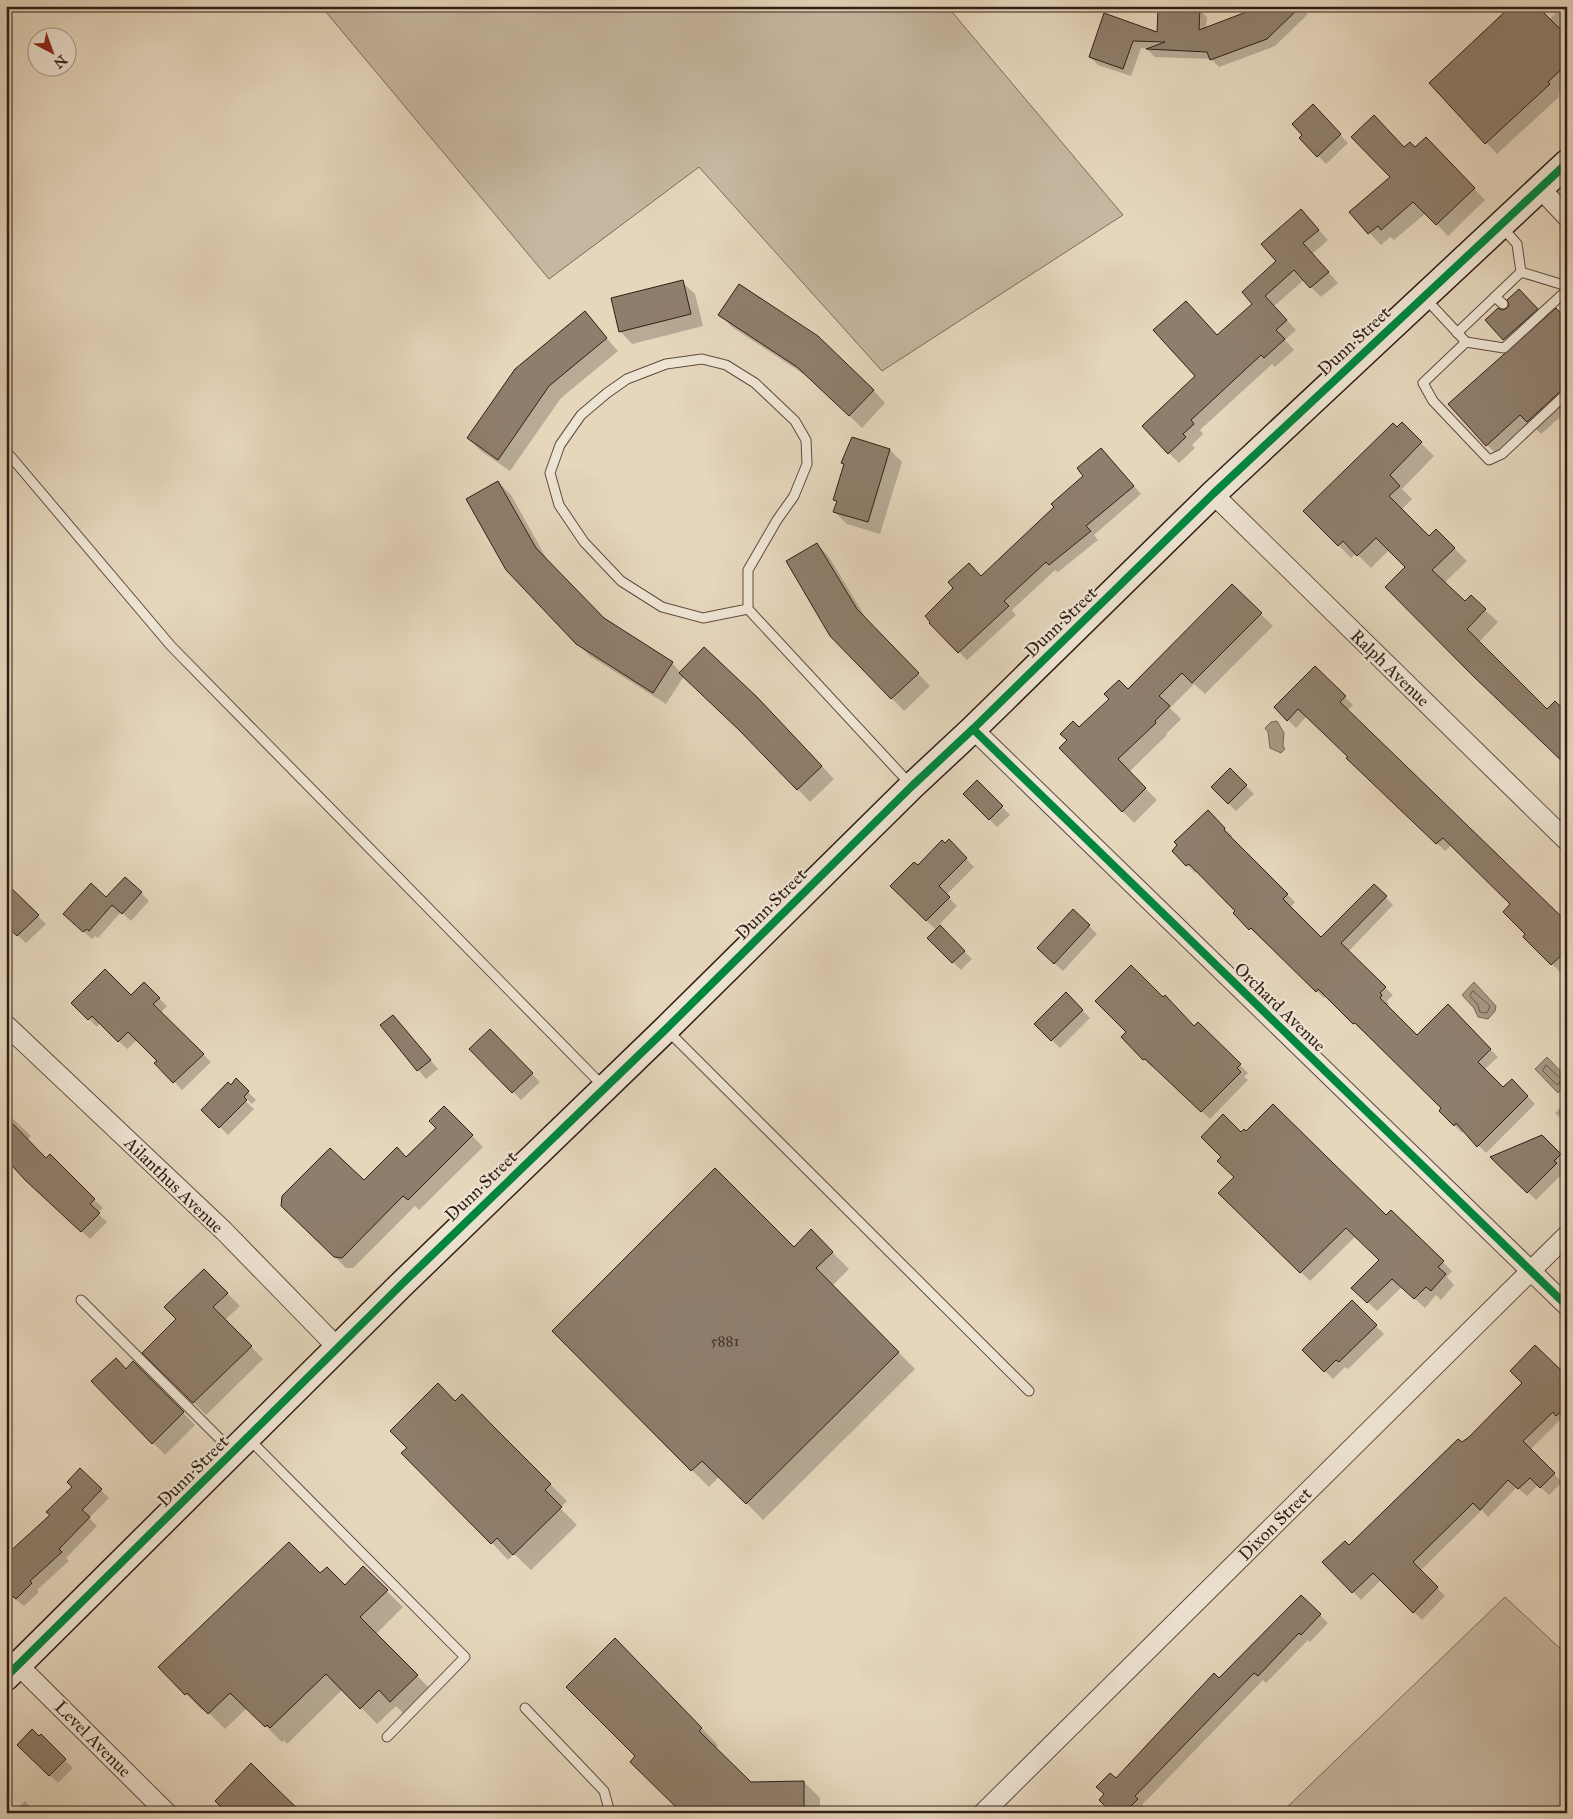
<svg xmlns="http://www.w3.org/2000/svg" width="1573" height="1819" viewBox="0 0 1573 1819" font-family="'IM FELL Great Primer',serif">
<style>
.green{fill:#c6b7a0;stroke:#7c6a5a}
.water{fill:#a89783;stroke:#786757}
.shadow{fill:#0003}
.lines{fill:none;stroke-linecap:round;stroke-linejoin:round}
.shore{stroke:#6c5a4c;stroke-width:1}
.building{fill:#8f7e6c;stroke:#311e15}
.lane-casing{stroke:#5e4c3f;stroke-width:11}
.street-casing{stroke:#5e4c3f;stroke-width:21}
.secondary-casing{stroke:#311e15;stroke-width:29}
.lane{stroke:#eee4d3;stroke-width:9}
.street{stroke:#eee4d3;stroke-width:19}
.secondary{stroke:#eee4d3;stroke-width:26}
.cycleway-casing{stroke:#eee4d3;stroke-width:11}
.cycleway{stroke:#00873e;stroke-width:8}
.labels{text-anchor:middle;stroke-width:4.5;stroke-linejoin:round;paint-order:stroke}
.number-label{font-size:15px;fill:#48362b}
.street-label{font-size:18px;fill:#311e15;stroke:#eee4d3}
</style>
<rect width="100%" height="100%" fill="#e5d6bc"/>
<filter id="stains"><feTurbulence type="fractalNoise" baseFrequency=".004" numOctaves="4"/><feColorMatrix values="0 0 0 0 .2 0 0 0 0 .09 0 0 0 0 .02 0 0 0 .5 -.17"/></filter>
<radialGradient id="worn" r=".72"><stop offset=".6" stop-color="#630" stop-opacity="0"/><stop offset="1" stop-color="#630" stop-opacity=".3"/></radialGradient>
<g class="green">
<polygon points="321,6 947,6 1123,215 882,371 699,167 549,279"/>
<polygon points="1505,1597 1567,1655 1567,1813 1281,1813"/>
</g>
<g class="water">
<polygon points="1277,721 1284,733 1283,746 1285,749 1281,753 1270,748 1268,732 1265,728 1271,722"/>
<polygon points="1474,982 1496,1006 1495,1011 1488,1019 1478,1017 1474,1008 1462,995"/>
<polygon points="1547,1057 1567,1078 1567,1084 1558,1093 1535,1069"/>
</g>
<g class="shadow">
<polygon points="1254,6 1300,6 1308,14 1275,46 1219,67 1211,59 1155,57 1147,49 1141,48 1131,76 1098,65 1090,57 1105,15 1158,33 1199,9 1207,17 1206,28 1245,14"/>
<polygon points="1563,6 1567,6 1567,85 1558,94 1560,96 1497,154 1430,83 1549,20"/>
<polygon points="1313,106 1348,143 1326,164 1301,138"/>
<polygon points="1405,148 1437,150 1485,200 1448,236 1426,213 1394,240 1390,237 1381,245 1351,213 1392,177"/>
<polygon points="1310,220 1328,240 1312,254 1338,283 1321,297 1304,280 1274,306 1296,330 1285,340 1294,350 1275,367 1272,364 1200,430 1203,434 1192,445 1195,448 1179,463 1169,453 1196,376 1217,336 1253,304 1278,261"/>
<polygon points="682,282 695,294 703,326 632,344 620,331"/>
<polygon points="1527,298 1546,319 1567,321 1567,411 1541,434 1534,427 1501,458 1487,445 1513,348 1487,320"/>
<polygon points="584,313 618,351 561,398 510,471 481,451 468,438"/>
<polygon points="720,314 873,390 885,403 862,428 811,379 732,327"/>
<polygon points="1402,424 1434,456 1402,489 1412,499 1401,510 1428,537 1436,530 1467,561 1444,583 1465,603 1485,610 1498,622 1479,642 1547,710 1566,766 1530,728 1407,567 1389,550 1371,568 1356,553 1351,558 1305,511"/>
<polygon points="1567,438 1567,447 1562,443"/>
<polygon points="1101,449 1141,494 1094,535 1098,540 1058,572 1055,570 1012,610 1016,615 967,660 931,623 1056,507 1085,476"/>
<polygon points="890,450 902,462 880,534 847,524 835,512 838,502 835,500 845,465 843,463"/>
<polygon points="498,482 511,495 548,561 604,620 672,663 681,673 770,711 834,779 810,802 747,736 684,676 666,704 590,656 577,643"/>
<polygon points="817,544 829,557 869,623 930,686 904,711 831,635"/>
<polygon points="1232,586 1273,626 1205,694 1194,684 1170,708 1181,719 1166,734 1167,735 1129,772 1157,800 1134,823 1060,748 1079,729 1128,690"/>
<polygon points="1315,667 1353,705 1347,711 1567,924 1567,965 1560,972 1525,937 1527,934 1512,904 1452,845 1445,851 1307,716 1296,728 1275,707"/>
<polygon points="1230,770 1254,794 1236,811 1212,787"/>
<polygon points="977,782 1010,815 997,827 965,794"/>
<polygon points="1208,812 1232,836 1231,838 1295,902 1290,908 1321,939 1374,886 1393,905 1348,952 1393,995 1387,1001 1389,1004 1386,1006 1417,1036 1448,1006 1498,1057 1484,1070 1503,1089 1512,1080 1535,1104 1486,1153 1464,1130 1462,1133 1440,1111 1443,1108 1363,1029 1362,1031 1327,996 1324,998 1242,921 1237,911 1197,871 1195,873 1173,851"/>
<polygon points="949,841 974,867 946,895 957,906 935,929 892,886"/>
<polygon points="6,880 13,886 11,889 46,924 26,943 6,925"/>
<polygon points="141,893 149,901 131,921 121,912 98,938 95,936 92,939 73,922 106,899"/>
<polygon points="1089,926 1097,934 1063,971 1038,948"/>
<polygon points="940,927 972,959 961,970 928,938"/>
<polygon points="144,984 167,1006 160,1013 211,1062 182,1090 156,1063 158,1061 137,1040 127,1049 100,1023 97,1027 73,1003 131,997"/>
<polygon points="1066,994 1090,1018 1060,1048 1035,1024"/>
<polygon points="393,1016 438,1069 426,1079 381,1026"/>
<polygon points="1198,1024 1248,1073 1244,1077 1248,1080 1210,1119 1154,1066 1152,1067 1144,1059 1128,1032 1194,1028"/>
<polygon points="490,1031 540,1082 521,1100 471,1049"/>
<polygon points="236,1080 256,1100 252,1104 243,1095 241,1097 254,1109 228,1135 203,1110"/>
<polygon points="1567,1101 1567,1125 1555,1113"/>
<polygon points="444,1107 483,1147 419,1210 415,1206 353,1268 346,1268 283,1205 364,1182 406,1158 437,1128"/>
<polygon points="6,1112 31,1136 27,1140 46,1160 50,1156 103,1208 97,1213 107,1222 90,1239 9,1161 6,1164"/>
<polygon points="1241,1134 1386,1217 1391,1212 1452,1271 1447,1277 1454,1285 1441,1300 1436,1295 1425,1308 1402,1287 1377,1311 1353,1288 1381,1260 1356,1236 1310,1281 1220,1193 1236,1177"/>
<polygon points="1542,1137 1567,1161 1567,1164 1562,1170 1564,1172 1536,1200 1492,1157"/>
<polygon points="794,1248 828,1248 849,1269 832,1286 915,1369 763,1520 720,1476 709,1487 553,1331"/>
<polygon points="204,1270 240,1306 225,1320 263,1359 206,1415 144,1353 178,1319"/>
<polygon points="1352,1302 1384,1334 1348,1369 1345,1367 1333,1379 1304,1350"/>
<polygon points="133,1363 195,1425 165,1455 93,1381 126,1370"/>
<polygon points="1567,1378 1567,1422 1565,1423 1561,1419 1530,1450 1562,1482 1549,1495 1538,1485 1527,1496 1517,1487 1488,1517 1482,1510 1420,1571 1445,1596 1422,1620 1381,1580 1361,1600 1324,1562 1349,1547 1461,1444"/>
<polygon points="456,1402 511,1445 567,1501 560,1508 577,1525 531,1570 514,1554 508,1560 492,1543"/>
<polygon points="80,1470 109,1498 89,1518 97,1526 66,1558 69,1561 37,1590 39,1592 24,1606 6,1592 6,1557 51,1515 73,1487"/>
<polygon points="363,1568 403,1607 376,1634 433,1692 407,1717 396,1706 377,1724 343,1689 287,1744 284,1740 282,1742 247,1708 225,1729 204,1708 202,1710 159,1667 321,1575 345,1587"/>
<polygon points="1301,1596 1328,1623 1310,1642 1308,1640 1266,1683 1263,1680 1142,1805 1145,1808 1140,1813 1114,1813 1116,1780"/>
<polygon points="632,1656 718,1745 715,1749 750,1783 804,1782 820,1798 820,1813 683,1813 637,1756"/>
<polygon points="41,1736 73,1768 58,1783 18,1745"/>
<polygon points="25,1801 36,1813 13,1813"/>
</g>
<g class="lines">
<g class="shore">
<polygon points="1473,991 1490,1006 1487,1013 1480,1012 1478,1005 1470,996"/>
<polygon points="1546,1065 1561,1079 1559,1084 1556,1084 1543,1071"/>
</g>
</g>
<g class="building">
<polygon points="1173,6 1200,8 1199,30 1262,6 1301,6 1267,39 1210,60 1207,52 1146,49 1165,42 1133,41 1123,69 1089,57 1104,13 1157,32 1158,9 1173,10"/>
<polygon points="1511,6 1537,6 1567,36 1567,64 1548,82 1550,84 1485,144 1429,83"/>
<polygon points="1313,104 1341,134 1317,157 1299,138 1302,135 1292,124"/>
<polygon points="1374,115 1404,147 1410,142 1415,147 1426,137 1475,188 1436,225 1413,202 1381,230 1378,226 1368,234 1349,212 1390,177 1351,137"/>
<polygon points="1301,209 1319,230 1303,243 1329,272 1310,288 1294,270 1265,296 1287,320 1276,330 1285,339 1264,358 1261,355 1191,420 1194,424 1183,434 1186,437 1168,454 1142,426 1195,376 1153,330 1186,301 1217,335 1252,304 1242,292 1276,261 1261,244"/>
<polygon points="683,280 691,314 619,332 611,298"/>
<polygon points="739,284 818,336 874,390 849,416 797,367 718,315"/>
<polygon points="1519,289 1538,309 1503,340 1485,320 1498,308 1502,310 1507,308 1509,305 1507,300"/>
<polygon points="1556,308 1567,320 1567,385 1527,422 1520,415 1486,446 1448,404"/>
<polygon points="585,311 607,338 549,386 498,460 467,438 515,369"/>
<polygon points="1402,422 1422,442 1390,475 1400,486 1389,496 1429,536 1436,529 1455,548 1432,570 1465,601 1471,595 1486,609 1467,629 1547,709 1555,701 1567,713 1567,766 1473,676 1385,587 1405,567 1376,538 1357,556 1343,541 1338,546 1303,511 1393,423 1397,427"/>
<polygon points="852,437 890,449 868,522 833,512 837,501 833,500 844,464 841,463"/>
<polygon points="1101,448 1134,486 1086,526 1091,531 1049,565 1046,562 1004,601 1009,606 958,653 929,623 930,622 925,616 953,588 948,582 969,563 981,576 1054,507 1051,504 1083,476 1077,468"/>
<polygon points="498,481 536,548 604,618 673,662 653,693 576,644 506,570 466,499"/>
<polygon points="817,543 857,609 919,673 891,699 830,636 786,561"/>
<polygon points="1232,584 1262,613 1192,683 1182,673 1159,696 1170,706 1155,721 1156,723 1118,759 1146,788 1122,812 1059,748 1067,740 1060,734 1073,721 1079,727 1109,699 1104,694 1119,680 1128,689"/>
<polygon points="704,647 757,697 822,766 797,790 739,730 679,673"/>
<polygon points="1315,666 1346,696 1340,702 1567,922 1567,950 1551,965 1523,937 1525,934 1503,912 1510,904 1443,838 1436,844 1346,758 1348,757 1298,709 1287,721 1274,707"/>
<polygon points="1230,768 1247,785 1228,804 1211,787"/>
<polygon points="977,780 1003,806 989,820 963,794"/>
<polygon points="1208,810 1225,828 1224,830 1288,894 1283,899 1321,937 1374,884 1387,896 1341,943 1386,987 1380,993 1382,995 1380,998 1417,1035 1448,1004 1491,1049 1478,1062 1503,1087 1512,1079 1528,1096 1477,1147 1456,1123 1454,1126 1439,1111 1441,1108 1355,1023 1353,1024 1318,989 1316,992 1251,928 1249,930 1233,913 1235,911 1189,864 1186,866 1172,851 1177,845 1174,842"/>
<polygon points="949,839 967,858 939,886 950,897 926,921 890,886 914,862 918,865 942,840 945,843"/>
<polygon points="125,877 142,892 122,914 112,905 89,931 87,929 83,932 63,914 91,883 106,897"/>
<polygon points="6,883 39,915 17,936 6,926"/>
<polygon points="1073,909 1090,925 1054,964 1037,948"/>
<polygon points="940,925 965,951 952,963 927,938"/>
<polygon points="1131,965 1163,997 1165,995 1194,1026 1198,1022 1241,1064 1237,1068 1241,1072 1201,1112 1145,1059 1143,1060 1121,1037 1126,1032 1095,1001"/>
<polygon points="105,969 131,995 144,982 160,998 153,1004 204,1054 173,1083 154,1063 157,1061 128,1032 118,1042 92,1016 88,1020 71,1003"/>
<polygon points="1066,992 1083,1010 1051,1041 1034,1024"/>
<polygon points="393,1015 431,1060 417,1071 380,1025"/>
<polygon points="490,1029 533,1073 512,1093 469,1049"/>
<polygon points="236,1078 249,1091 244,1097 247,1100 219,1128 201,1110 228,1082 231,1085"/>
<polygon points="1273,1104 1386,1215 1391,1210 1444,1261 1438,1267 1446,1274 1431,1291 1426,1287 1414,1299 1392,1279 1367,1303 1351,1288 1379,1260 1346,1228 1300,1273 1218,1193 1234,1177 1217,1161 1221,1157 1201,1137 1223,1114 1241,1132 1244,1129 1246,1131"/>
<polygon points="444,1106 473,1135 408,1200 403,1196 342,1258 334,1257 281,1206 282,1196 330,1148 364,1180 397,1147 406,1157 436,1128 429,1121"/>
<polygon points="6,1117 46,1158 50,1154 95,1199 90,1204 100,1213 81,1232 25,1180 6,1159"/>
<polygon points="1542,1135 1561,1154 1554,1161 1557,1163 1527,1193 1490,1157"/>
<polygon points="715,1168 794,1247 811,1229 833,1252 816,1268 899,1352 746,1504 702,1461 691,1471 552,1331"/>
<polygon points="204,1269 228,1293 213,1307 252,1346 193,1403 142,1353 176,1319 164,1307"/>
<polygon points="1352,1300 1377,1325 1339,1362 1336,1360 1324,1372 1302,1350"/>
<polygon points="1535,1345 1567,1376 1567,1406 1556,1416 1553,1412 1523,1441 1555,1473 1540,1488 1530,1478 1518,1489 1508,1480 1480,1510 1473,1503 1413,1562 1438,1587 1413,1613 1373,1573 1352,1593 1322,1562 1345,1541 1349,1545 1458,1439 1462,1442 1469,1437 1522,1383 1510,1371"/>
<polygon points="116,1358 126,1369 133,1361 184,1412 152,1444 91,1381"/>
<polygon points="438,1383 455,1401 462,1394 494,1427 551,1484 545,1490 562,1507 513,1555 497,1538 491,1544 401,1453 407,1448 390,1431"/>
<polygon points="80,1468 102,1489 82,1510 90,1517 59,1549 62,1552 30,1581 32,1583 16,1599 6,1591 6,1555 50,1515 46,1512 72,1487 67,1482"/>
<polygon points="289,1542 320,1573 327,1567 345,1585 363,1566 388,1590 360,1617 418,1675 390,1702 379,1690 360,1709 326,1674 270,1728 267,1725 265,1727 230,1693 208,1714 187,1693 185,1695 158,1667"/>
<polygon points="1301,1595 1321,1614 1301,1635 1299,1633 1258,1676 1254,1673 1135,1796 1138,1799 1124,1813 1112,1813 1099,1800 1104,1794 1096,1787 1110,1773 1116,1778 1214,1673 1219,1678"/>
<polygon points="615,1638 702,1728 699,1731 751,1782 804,1781 804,1813 682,1813 630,1762 635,1756 566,1687"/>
<polygon points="32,1729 39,1736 41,1734 66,1759 49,1776 17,1745"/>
<polygon points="251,1763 270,1782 302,1813 227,1813 215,1801"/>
</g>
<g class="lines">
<defs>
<g id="lane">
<polyline points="1501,226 1517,244 1521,272"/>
<polyline points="1495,297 1503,304"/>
<polyline points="1425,298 1466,342 1423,383 1433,401 1489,460 1502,454 1567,393"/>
<polyline points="1457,333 1521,272 1567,286"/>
<polyline points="1466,342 1504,348 1567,290"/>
<polyline points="6,451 171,646 604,1087"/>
<polyline points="748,609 703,618 662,607 621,581 584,542 559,505 550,473 560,445 581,415 607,393 627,379 666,364 702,359 726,365 755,383 795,421 806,440 807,464 794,496 777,520 748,570 748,609 911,785"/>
<polyline points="668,1031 1029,1391"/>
<polyline points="81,1300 231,1450"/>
<polyline points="250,1440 465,1657 387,1737"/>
<polyline points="525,1708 604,1791 610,1813"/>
</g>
<g id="street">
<polyline points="1539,187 1567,217"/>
<polyline points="1213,494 1567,841"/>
<polyline points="973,729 1567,1306"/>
<polyline points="6,1025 224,1231 338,1348"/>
<polyline points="18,1665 167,1813"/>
<polyline points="983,1813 1567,1235"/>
</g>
<polyline id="secondary" points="6,1677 401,1285 666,1029 912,786 973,729 1213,494 1567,163"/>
</defs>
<use href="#lane" class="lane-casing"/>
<use href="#street" class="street-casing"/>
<use href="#secondary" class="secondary-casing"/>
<use href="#lane" class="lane"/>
<use href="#street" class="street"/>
<use href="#secondary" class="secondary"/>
<defs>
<g id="cycleway">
<polyline points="973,729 1567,1306"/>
<polyline points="6,1677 401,1285 666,1029 912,786 973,729 1213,494 1567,163"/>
</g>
</defs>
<use href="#cycleway" class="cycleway-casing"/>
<use href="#cycleway" class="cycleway"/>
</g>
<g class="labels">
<g class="number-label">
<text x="725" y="1346">5881</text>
</g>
<g class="street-label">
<text transform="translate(1354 341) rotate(-43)" y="6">Dunn Street</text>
<text transform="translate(1061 622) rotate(-44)" y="6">Dunn Street</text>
<text transform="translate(1390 668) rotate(44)" y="6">Ralph Avenue</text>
<text transform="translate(771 904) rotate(-45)" y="6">Dunn Street</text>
<text transform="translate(1280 1007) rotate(44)" y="6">Orchard Avenue</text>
<text transform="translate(174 1185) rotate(44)" y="6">Ailanthus Avenue</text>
<text transform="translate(481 1186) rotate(-44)" y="6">Dunn Street</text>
<text transform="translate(193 1471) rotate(-45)" y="6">Dunn Street</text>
<text transform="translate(1275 1524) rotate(-45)" y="6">Dixon Street</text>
<text transform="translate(93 1739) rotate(45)" y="6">Level Avenue</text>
</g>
</g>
<rect width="1573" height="1819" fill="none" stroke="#e5d6bc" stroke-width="25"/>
<rect x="8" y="8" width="1558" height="1804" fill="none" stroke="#311e15" stroke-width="2.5"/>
<rect x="12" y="12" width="1548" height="1794" fill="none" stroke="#311e15"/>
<g transform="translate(52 52) rotate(139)"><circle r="24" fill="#eee4d3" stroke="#a29587"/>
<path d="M0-4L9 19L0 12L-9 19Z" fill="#8f2418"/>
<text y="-8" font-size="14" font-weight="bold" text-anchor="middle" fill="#311e15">N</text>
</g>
<rect width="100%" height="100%" filter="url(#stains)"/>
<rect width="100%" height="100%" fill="url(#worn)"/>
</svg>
